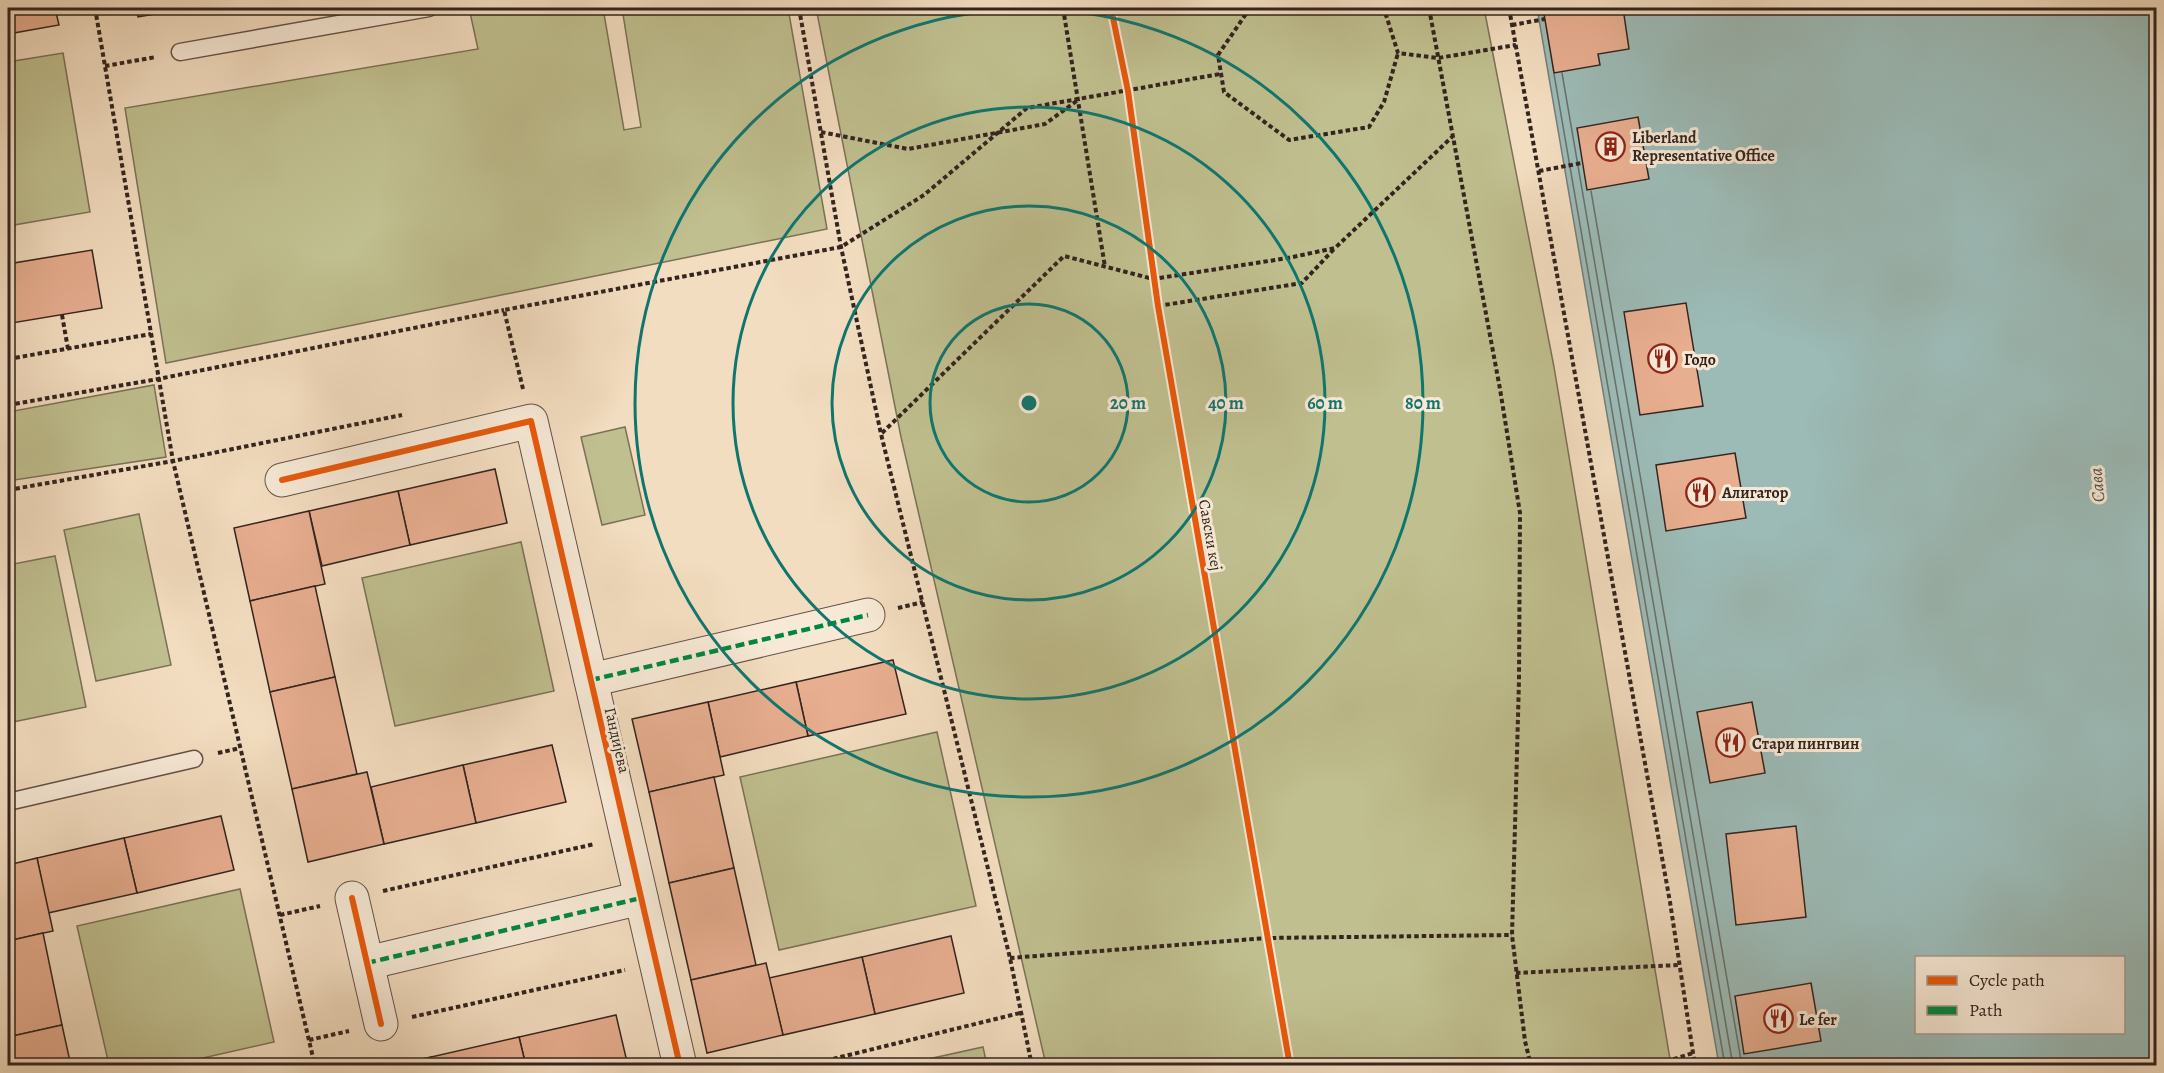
<svg xmlns="http://www.w3.org/2000/svg" width="2164" height="1073" viewBox="0 0 2164 1073" font-family="Alegreya,serif">
<style>
.green{fill:#c0bf8f;stroke:#7a7257;stroke-width:1.5}
.water{fill:#9cbbb7;stroke:#727f7a;stroke-width:1.5;fill-rule:evenodd}
.lines{fill:none;stroke-linecap:round;stroke-linejoin:round}
.shore{stroke:#68706b;stroke-width:1.5}
.building{fill:#e7ae90;stroke:#33241f;stroke-width:1.5}
.lane-casing{stroke:#635247;stroke-width:19}
.street-casing{stroke:#635247;stroke-width:35}
.path{stroke:#33241f;stroke-width:4;stroke-dasharray:4.5 3;stroke-linecap:butt}
.lane{stroke:#f7e9d6;stroke-width:16}
.street{stroke:#f7e9d6;stroke-width:33}
.quiet{stroke:#00873e;stroke-width:4.5;stroke-dasharray:9 4.5;stroke-linecap:butt}
.cycleway-casing{stroke:#f7e9d6;stroke-width:10}
.cycleway{stroke:#e8590c;stroke-width:6}
.ring{fill:none;stroke:#0f766e;stroke-width:3}
.labels{text-anchor:middle;stroke-width:6;stroke-linejoin:round;paint-order:stroke}
.poi-label{font-size:16px;font-weight:bold;fill:#33241f;stroke:#f7e9d6;text-anchor:start}
.street-label{font-size:16px;fill:#33241f;stroke:#f7e9d6}
.water-label{font-size:18px;font-style:italic;fill:#52514d;stroke:#f7e9d6}
.centre{fill:#0f766e;stroke:#f7e9d6;stroke-width:3}
.ring-label{font-size:18px;text-anchor:middle;font-weight:bold;fill:#0f766e;stroke:#f7e9d6;stroke-width:6;stroke-linejoin:round;paint-order:stroke}
</style>
<rect width="100%" height="100%" fill="#f3ddc0"/>
<filter id="stains"><feTurbulence type="fractalNoise" baseFrequency=".00333" numOctaves="4"/><feColorMatrix values="0 0 0 0 .2 0 0 0 0 .09 0 0 0 0 .02 0 0 0 .5 -.17"/></filter>
<radialGradient id="worn" r=".72"><stop offset=".6" stop-color="#630" stop-opacity="0"/><stop offset="1" stop-color="#630" stop-opacity=".3"/></radialGradient>
<g class="green">
<polygon points="469,8 603,8 624,130 641,127 622,8 788,8 827,229 166,363 125,108 478,49"/>
<polygon points="816,8 1484,8 1554,367 1671,1065 1046,1065 901,437"/>
<polygon points="63,53 90,212 8,226 8,62"/>
<polygon points="154,385 166,457 8,481 8,412"/>
<polygon points="625,427 645,515 602,525 581,437"/>
<polygon points="139,514 171,665 96,681 64,530"/>
<polygon points="521,542 554,691 395,726 362,578"/>
<polygon points="55,556 86,707 8,723 8,565"/>
<polygon points="937,732 976,906 779,950 740,777"/>
<polygon points="240,889 274,1042 172,1065 109,1065 77,926"/>
<polygon points="983,1047 987,1065 901,1065"/>
</g>
<path class="water" d="M1537 8H2156V1065H1719ZM1916 958H2124V1032H1916Z"/>
<g class="lines">
<g class="shore">
<polyline points="1562,73 1733,1066"/>
<polyline points="1554,74 1725,1066"/>
<polyline points="1591,191 1742,1066"/>
</g>
</g>
<g class="building">
<polygon points="8,8 55,8 59,25 8,34"/>
<polygon points="136,8 191,8 138,17"/>
<polygon points="1543,8 1623,8 1629,49 1598,54 1600,65 1554,73"/>
<polygon points="1638,117 1649,179 1587,190 1577,128"/>
<polygon points="92,250 102,308 12,323 8,296 8,264"/>
<polygon points="8,296 12,323 8,324"/>
<polygon points="1686,303 1703,406 1640,415 1624,312"/>
<polygon points="1735,453 1746,518 1666,531 1656,465"/>
<polygon points="495,469 507,523 410,545 398,491"/>
<polygon points="398,491 410,545 322,566 309,511"/>
<polygon points="309,511 325,584 250,601 234,528"/>
<polygon points="315,586 335,677 270,692 250,601"/>
<polygon points="893,660 906,714 808,736 796,682"/>
<polygon points="335,677 357,774 292,789 270,692"/>
<polygon points="796,682 808,736 720,757 708,702"/>
<polygon points="708,702 724,775 649,792 632,719"/>
<polygon points="1752,702 1765,773 1710,783 1697,712"/>
<polygon points="552,745 566,802 476,823 463,765"/>
<polygon points="463,765 476,823 384,844 371,787"/>
<polygon points="367,772 384,844 308,862 292,789"/>
<polygon points="714,777 734,868 669,883 649,792"/>
<polygon points="221,816 234,870 137,893 124,838"/>
<polygon points="1796,826 1806,917 1736,925 1726,834"/>
<polygon points="124,838 137,893 48,913 37,858"/>
<polygon points="37,858 53,931 8,941 8,865"/>
<polygon points="734,868 756,965 691,980 669,883"/>
<polygon points="43,933 62,1025 8,1037 8,941"/>
<polygon points="951,936 964,993 875,1014 862,957"/>
<polygon points="862,957 875,1014 783,1035 769,978"/>
<polygon points="766,963 783,1035 707,1053 691,980"/>
<polygon points="1811,983 1821,1041 1744,1054 1735,996"/>
<polygon points="616,1015 628,1066 526,1066 519,1037"/>
<polygon points="62,1025 71,1066 8,1066 8,1037"/>
<polygon points="519,1037 526,1066 433,1066 431,1057"/>
<polygon points="431,1057 433,1066 393,1066"/>
</g>
<g class="lines">
<defs>
<g id="lane">
<polyline points="180,52 429,8"/>
<polyline points="8,802 194,759"/>
</g>
<g id="street">
<polyline points="282,480 531,421 680,1066"/>
<polyline points="591,680 868,615"/>
<polyline points="352,898 381,1024"/>
<polyline points="367,963 641,898"/>
</g>
</defs>
<use href="#lane" class="lane-casing"/>
<use href="#street" class="street-casing"/>
<g class="path">
<polyline points="95,8 173,461 315,1066"/>
<polyline points="799,8 841,247 881,434 1010,958 1032,1066"/>
<polyline points="1063,8 1105,267"/>
<polyline points="1250,8 1218,55 1224,92 1289,140 1369,127 1384,102 1398,53"/>
<polyline points="1363,8 1386,15 1398,53 1438,58 1516,45"/>
<polyline points="1429,8 1500,389 1520,513 1519,680 1512,935 1525,1041 1531,1066"/>
<polyline points="1509,8 1670,902 1695,1066"/>
<polyline points="800,11 814,8"/>
<polyline points="1512,25 1545,19"/>
<polyline points="105,66 156,57"/>
<polyline points="821,132 908,149 1045,124 1078,100"/>
<polyline points="1539,171 1582,163"/>
<polyline points="1158,306 1302,283 1335,248"/>
<polyline points="62,315 68,349"/>
<polyline points="8,359 151,334"/>
<polyline points="523,389 504,310 841,247 924,195 1027,108 1220,74"/>
<polyline points="8,405 158,379 504,310"/>
<polyline points="882,433 1064,256 1153,279 1288,258 1335,248 1452,137"/>
<polyline points="8,490 173,461 402,415"/>
<polyline points="898,608 923,602"/>
<polyline points="218,753 240,748"/>
<polyline points="383,891 595,844"/>
<polyline points="280,915 320,906"/>
<polyline points="1010,958 1267,938 1512,935"/>
<polyline points="1516,973 1678,965"/>
<polyline points="412,1017 625,970"/>
<polyline points="309,1040 349,1031"/>
<polyline points="804,1066 1020,1013"/>
<polyline points="1652,1066 1693,1053"/>
</g>
<use href="#lane" class="lane"/>
<use href="#street" class="street"/>
<g class="quiet">
<polyline points="591,680 868,615"/>
<polyline points="367,963 641,898"/>
</g>
<defs>
<g id="cycleway">
<polyline points="1111,8 1128,91 1158,306 1290,1066"/>
<polyline points="282,480 531,421 680,1066"/>
<polyline points="352,898 381,1024"/>
</g>
</defs>
<use href="#cycleway" class="cycleway-casing"/>
<use href="#cycleway" class="cycleway"/>
</g>
<g class="ring">
<circle cx="1029" cy="403" r="99"/>
<circle cx="1029" cy="403" r="197"/>
<circle cx="1029" cy="403" r="296"/>
<circle cx="1029" cy="403" r="394"/>
</g>
<defs>
<symbol id="building-ring" viewBox="-11 -11 22 22"><circle r="9.5" fill="#f7e9d6" stroke="#8f2418" stroke-width="1.5"/><path d="M-4-6H4V6H1V3H-1V6H-4ZM-2.5-4.3h1.7v1.8h-1.7ZM.8-4.3h1.7v1.8H.8ZM-2.5-1h1.7V.8h-1.7ZM.8-1h1.7V.8H.8Z" fill="#8f2418"/></symbol>
<symbol id="restaurant-ring" viewBox="-11 -11 22 22"><circle r="9.5" fill="#f7e9d6" stroke="#8f2418" stroke-width="1.5"/><path d="M-5-6h1v4h1v-4h1v4h1v-4h1v5L-1.5 .5V6h-2V.5L-5-1ZM5-6V6H3V1.5H1.5Q1.5-4 5-6Z" fill="#8f2418"/></symbol>
</defs>
<g fill-rule="evenodd">
<use href="#building-ring" x="1594" y="130" width="33" height="33"/>
<use href="#restaurant-ring" x="1646" y="342" width="33" height="33"/>
<use href="#restaurant-ring" x="1684" y="476" width="33" height="33"/>
<use href="#restaurant-ring" x="1714" y="726" width="33" height="33"/>
<use href="#restaurant-ring" x="1762" y="1002" width="33" height="33"/>
</g>
<g class="labels">
<g class="poi-label">
<text x="1632" y="143">Liberland<tspan x="1632" dy="18">Representative Office</tspan></text>
<text x="1684" y="365">Годо</text>
<text x="1722" y="498">Алигатор</text>
<text x="1752" y="749">Стари пингвин</text>
<text x="1799" y="1025">Le fer</text>
</g>
<g class="street-label">
<text transform="translate(1211 535) rotate(80)" y="6">Савски кеј</text>
<text transform="translate(618 740) rotate(77)" y="6">Гандијева</text>
</g>
<g class="water-label">
<text transform="translate(2097 485) rotate(-95)" y="6">Сава</text>
</g>
</g>
<circle cx="1029" cy="403" r="9" class="centre"/>
<g class="ring-label">
<text x="1128" y="409">20 m</text>
<text x="1226" y="409">40 m</text>
<text x="1325" y="409">60 m</text>
<text x="1423" y="409">80 m</text>
</g>
<rect width="2164" height="1073" fill="none" stroke="#f3ddc0" stroke-width="30"/>
<rect x="9" y="9" width="2146" height="1055" fill="none" stroke="#33241f" stroke-width="3"/>
<rect x="15" y="15" width="2134" height="1043" fill="none" stroke="#33241f" stroke-width="1.5"/>
<rect x="1915" y="956" width="210" height="78" fill="#f7e9d6" stroke="#a99a8d" stroke-width="1.5"/>
<rect x="1927" y="976" width="30" height="9" fill="#e8590c" stroke="#a99a8d" stroke-width="1.5"/>
<text x="1969" y="986" font-size="18" fill="#33241f">Cycle path</text>
<rect x="1927" y="1006" width="30" height="9" fill="#00873e" stroke="#a99a8d" stroke-width="1.5"/>
<text x="1969" y="1016" font-size="18" fill="#33241f">Path</text>
<rect width="100%" height="100%" filter="url(#stains)"/>
<rect width="100%" height="100%" fill="url(#worn)"/>
</svg>
